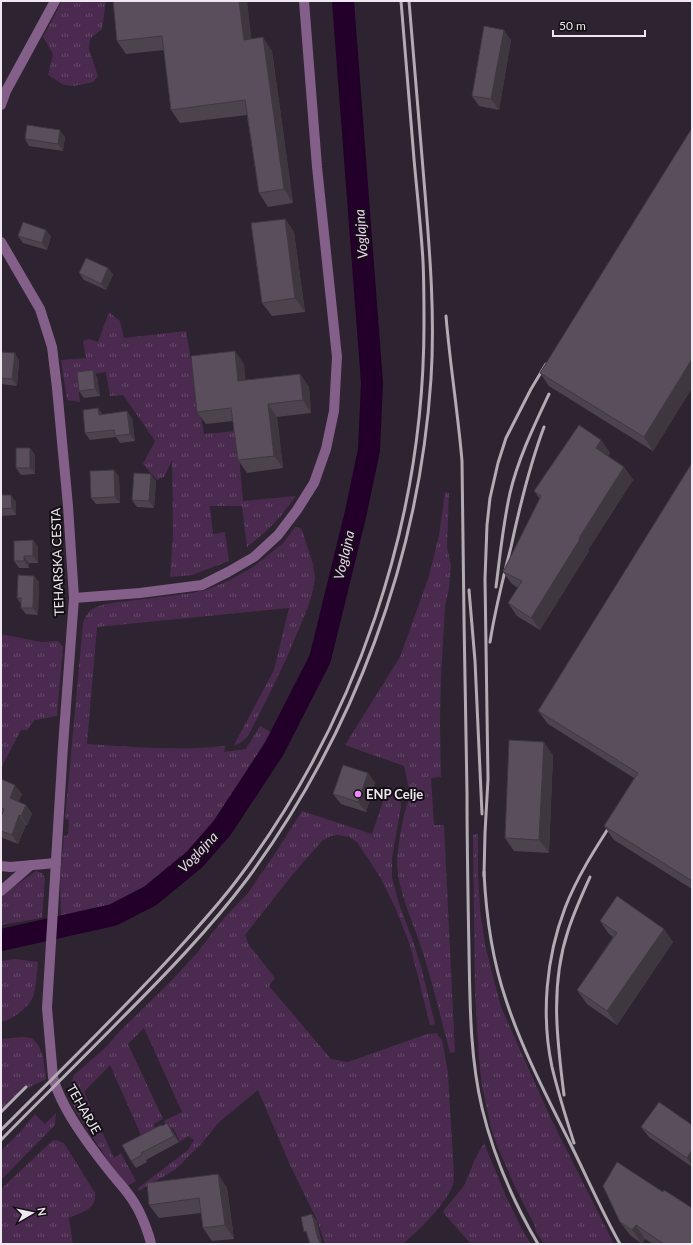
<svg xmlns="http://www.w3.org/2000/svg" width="693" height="1245" viewBox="0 0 693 1245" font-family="Lato,sans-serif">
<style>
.grass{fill:url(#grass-tufts)}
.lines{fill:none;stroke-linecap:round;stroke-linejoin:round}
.river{stroke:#230029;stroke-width:22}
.minor{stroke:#845f89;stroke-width:10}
.rail{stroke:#b3abb4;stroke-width:3}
.wall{fill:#4d434f}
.shaded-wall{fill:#3f3740}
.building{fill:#5a4e5c;stroke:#3f3740}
.poi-dot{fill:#ec8cfa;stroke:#130f14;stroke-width:1.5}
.labels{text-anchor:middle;stroke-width:4;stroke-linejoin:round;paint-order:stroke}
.street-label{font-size:13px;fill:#efe8f0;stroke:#130f14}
.poi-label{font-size:13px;font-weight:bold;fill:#efe8f0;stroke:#130f14;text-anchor:start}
.water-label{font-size:14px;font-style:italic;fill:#f1d2f5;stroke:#130f14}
</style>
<defs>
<pattern id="grass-tufts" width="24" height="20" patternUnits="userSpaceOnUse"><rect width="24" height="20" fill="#4a2a4f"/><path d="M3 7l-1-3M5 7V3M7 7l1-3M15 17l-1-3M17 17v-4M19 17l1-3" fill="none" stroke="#644969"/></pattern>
</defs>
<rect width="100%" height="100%" fill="#2e2330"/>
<g class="grass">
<polygon points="62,1 106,1 102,29 90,39 89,49 98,76 93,82 74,86 64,85 48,75 53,54 43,37"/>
<polygon points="109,312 120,321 124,338 186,331 204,434 237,431 243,501 296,496 280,517 265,532 247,547 242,506 210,506 213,534 225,532 229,561 192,575 170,577 173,535 172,460 164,477 157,480 143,464 155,441 123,395 110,396 106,372 77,377 80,402 67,400 61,360 86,358 83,341 89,339 98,342"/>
<path d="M445 492 449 493 447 547 451 565 449 588 445 607 441 677 440 725 441 777 431 778 434 825H444L455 1052 450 1053C441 1019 433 984 422 950 413 921 398 893 397 862 397 850 404 810 409 799 411 795 415 794 415 789H409L404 766 345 745 400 657 429 576 439 535Z"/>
<path d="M295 527H299L302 530 313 564 315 579 312 594 308 607 287 657 271 691 248 736C244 740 241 744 234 745L274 670 289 608 97 627 87 744C133 747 180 751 226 746L224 752 246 749 260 726 271 732 208 832 198 845 180 860 146 886 113 905 87 914 61 917 60 876 64 836 68 835 69 820 65 819 83 623C89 607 95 607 111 603L169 596 192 593 211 588 228 581 253 567 283 543Z"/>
<polygon points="1,634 41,642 58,641 63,647 57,716 35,720 27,730 21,730 1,768"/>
<path d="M388 786 400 793 401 807 392 858V877L399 904 414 944 422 970 435 1024 430 1025 410 945 396 909 380 877 361 848 357 842 349 837 338 835 331 836 322 841 293 874 245 935 249 945 275 978 269 986 331 1059 348 1062 427 1034 437 1033 438 1036 442 1039 448 1073 454 1175C454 1179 454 1184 452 1187 444 1206 418 1231 403 1244H325L317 1220 290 1165 258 1090 218 1123 203 1142 176 1169 139 1191 138 1188 188 1150 194 1140 188 1136 180 1142 173 1128 168 1131 164 1121 182 1112 144 1028 128 1044 163 1119 154 1124 156 1135 144 1142 110 1065 84 1092 114 1158 121 1153 136 1181 129 1185 123 1183 76 1112 68 1093 74 1075 106 1047 119 1032 171 981 197 953 224 918 248 893 274 855 302 811 372 834Z"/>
<polygon points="478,834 478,874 480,909 485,945 501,1007 552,1121 614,1244 544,1244 536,1232 534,1224 515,1187 498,1148 491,1128 482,1086 479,1060 475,993 473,835"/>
<polygon points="36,871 42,873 45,878 42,918 1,925 1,896"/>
<path d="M15 959 38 962C37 971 36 990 33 997 29 1007 12 1020 1 1022V961Z"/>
<polygon points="22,1037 32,1038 39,1046 43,1057 46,1079 22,1091 1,1111 1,1039"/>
<polygon points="56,1113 55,1125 1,1180 1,1151 20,1132 35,1114 45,1124"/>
<path d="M56 1140 64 1143 95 1193C97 1210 81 1212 69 1218L73 1244H1V1189L52 1141Z"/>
<polygon points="484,1143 505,1194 522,1229 531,1244 471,1244 446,1216 443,1211 464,1186 475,1159"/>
</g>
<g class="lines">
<polyline class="river" points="1,940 113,915 150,896 195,859 222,828 274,749 320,659 356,512 369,450 372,383 343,1"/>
<g class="minor">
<polyline points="1,105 6,91 55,1"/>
<path d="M1 242 40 309 52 347 57 388 68 506 74 598 63 746 47 1008 53 1077C61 1109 91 1148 111 1173 119 1183 129 1193 135 1204 141 1213 149 1234 151 1244"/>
<polyline points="74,598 140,593 202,585 228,572 254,557 278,535 297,510 314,483 326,449 334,411 337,357 317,167 304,1"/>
<polyline points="1,866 10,867 56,863"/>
<polyline points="1,891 31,865"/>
</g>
<g class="rail">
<path d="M446 316C450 365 458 413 462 461 463 572 465 682 467 793 467 846 468 899 469 953 470 1004 470 1057 482 1108 493 1154 514 1203 538 1244"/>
<path d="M496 587C500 556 503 524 510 493 518 459 534 426 549 394"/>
<polyline points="469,590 475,661 482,814"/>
<path d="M490 642C495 610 503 578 511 547 520 505 529 467 544 427"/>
<path d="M484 872C486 915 492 959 506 1000 522 1049 546 1095 569 1141 586 1175 601 1210 620 1244"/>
<polyline points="484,876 485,833 488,779 485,579 487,525 490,498 498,463 506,438 531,389 546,364"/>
<path d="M564 1095C557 1040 550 985 568 931 574 912 582 895 590 877"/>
<polyline points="1,1112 26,1087"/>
<path d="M1 1130C61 1070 122 1011 179 948 199 926 219 904 237 880 356 722 424 523 424 324 424 303 424 282 423 261 421 227 417 193 414 159 410 106 405 54 401 1"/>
<path d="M1 1140C40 1100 80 1061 119 1021 164 976 209 930 248 878 354 733 419 559 431 379 435 317 430 255 425 193 420 129 414 65 409 1"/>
<path d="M574 1143C566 1118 558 1092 552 1067 541 1015 546 958 565 908 577 877 595 849 613 821"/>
</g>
</g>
<g class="wall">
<polygon points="113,1 247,1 251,39 272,51 293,203 268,207 259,193 247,115 180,123 171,110 164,50 126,54 117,41"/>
<polygon points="511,40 499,110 479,106 472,96"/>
<polygon points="692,128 692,388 653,451 549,386 540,373"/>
<polygon points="65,137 63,151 29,146 25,139"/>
<polygon points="285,219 294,232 305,312 272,316 262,303"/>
<polygon points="18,236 51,236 47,250 23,243"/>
<polygon points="108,268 113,275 106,290 84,280 79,273"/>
<polygon points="1,352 19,360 17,386 1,384"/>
<polygon points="244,364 245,380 300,374 309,387 311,413 277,417 283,468 247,473 238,460 233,421 206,424 197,412"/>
<polygon points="97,377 100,396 84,398 79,391"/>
<polygon points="98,408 102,414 132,418 135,441 120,443 116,437 90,440 85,433"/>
<polygon points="601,440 610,453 608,456 624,467 633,480 588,550 589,551 540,630 517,616 508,603 518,588 512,584 503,572 540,499 534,491"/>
<polygon points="30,448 35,455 35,474 21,475 16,468"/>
<polygon points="692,463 692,889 614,840 604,826 634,778 548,724 538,711"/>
<polygon points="114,470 119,477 120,503 96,504 91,498"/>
<polygon points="156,481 154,508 137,507 132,500"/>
<polygon points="1,495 16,502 16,515 1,516"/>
<polygon points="33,540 38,547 38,563 29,563 29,568 19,568 14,561"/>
<polygon points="34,576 39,582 38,615 26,614 21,608 21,604 17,598"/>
<polygon points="553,755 549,853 514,851 505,838"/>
<polygon points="368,773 375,783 366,812 341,804 333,794"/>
<polygon points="1,779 22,794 18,802 26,805 32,814 27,825 26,825 18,844 3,838 1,835 1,817 2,814 1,814"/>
<polygon points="600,921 673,942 617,1025 587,1004 577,990 613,937 609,934"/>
<polygon points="692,1125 692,1167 649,1137 641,1127"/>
<polygon points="162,1126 172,1130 179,1142 146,1160 147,1162 136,1168 131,1161"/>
<polygon points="218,1174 227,1188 234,1239 212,1241 203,1228 201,1213 159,1218 149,1205"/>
<polygon points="603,1186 692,1244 653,1244 645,1239 642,1244 630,1235 620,1222"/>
</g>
<g class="shaded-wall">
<polygon points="239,1 247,1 253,53 244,40"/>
<polygon points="504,30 511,40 499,110 491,99"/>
<polygon points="263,37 272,51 293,203 284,189"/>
<polygon points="60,130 65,137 63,151 58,144"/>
<polygon points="285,219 294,232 305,312 295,298"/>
<polygon points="46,230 51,236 47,250 42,243"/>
<polygon points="108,268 113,275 106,290 101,284"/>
<polygon points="235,351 244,364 247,394 238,381"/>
<polygon points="15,353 19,360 17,386 12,379"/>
<polygon points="692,359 692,388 653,451 644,437"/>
<polygon points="93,370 97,377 100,396 95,389"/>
<polygon points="300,374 309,387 311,413 303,400"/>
<polygon points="268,404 277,417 283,468 274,456"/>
<polygon points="98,408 103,415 99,415"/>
<polygon points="127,411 132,418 135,441 130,434"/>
<polygon points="601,440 610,453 605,461 596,448"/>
<polygon points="30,448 35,455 35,474 30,468"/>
<polygon points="624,467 633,480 588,550 589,551 540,630 531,618 579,538"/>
<polygon points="114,470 119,477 120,503 115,497"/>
<polygon points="151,474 156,481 154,508 149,501"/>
<polygon points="11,495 16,502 16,515 12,508"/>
<polygon points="33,540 38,547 38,563 33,556"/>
<polygon points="24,556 29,563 29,568 24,561"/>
<polygon points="34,576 39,582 38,615 33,608"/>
<polygon points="544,742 553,755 549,853 539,840"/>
<polygon points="368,773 375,783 366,812 358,802"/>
<polygon points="15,785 22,794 16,807 10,798"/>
<polygon points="26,805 32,814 27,825 21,816"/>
<polygon points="19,815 26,825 18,844 12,835"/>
<polygon points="664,929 673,942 617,1025 607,1011"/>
<polygon points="167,1123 172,1130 179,1142 174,1136"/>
<polygon points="692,1150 692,1166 687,1158"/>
<polygon points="218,1174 227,1188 234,1239 225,1225"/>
<polygon points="312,1214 317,1221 322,1244 320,1244 318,1239"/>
<polygon points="636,1225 645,1239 642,1244 632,1230"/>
</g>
<g class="building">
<polygon points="113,1 239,1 244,40 263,37 284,189 259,193 245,100 171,110 162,36 117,41"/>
<polygon points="484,26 504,30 491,99 472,96"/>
<polygon points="27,125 60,130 58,144 25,139"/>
<polygon points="692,128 692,359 644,437 540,373"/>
<polygon points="285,219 295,298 262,303 251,223"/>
<polygon points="23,222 46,230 42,243 18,236"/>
<polygon points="86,258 108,268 101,284 79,273"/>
<polygon points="235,351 238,381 300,374 303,400 268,404 274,456 238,460 231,408 197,412 191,356"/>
<polygon points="1,352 15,353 12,379 1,378"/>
<polygon points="93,370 95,389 79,391 77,372"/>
<polygon points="98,408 99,415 127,411 130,434 115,436 114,430 85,433 83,410"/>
<polygon points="579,425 601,440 596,448 624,467 579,538 580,539 531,618 508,603 522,581 503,572 541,496 534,491"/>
<rect x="16" y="448" width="14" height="20"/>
<polygon points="692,463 692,881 604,826 638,773 538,711"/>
<polygon points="114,470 115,497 91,498 90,471"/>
<polygon points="134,473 151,474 149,501 132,500"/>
<polygon points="1,495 11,495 12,508 1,509"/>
<polygon points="33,540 33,556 24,556 24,561 14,561 14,541"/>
<polygon points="18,575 34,576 33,608 21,608 21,598 17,598"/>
<polygon points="509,740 544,742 539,840 505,838"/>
<polygon points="343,765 368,773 358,802 333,794"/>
<polygon points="1,779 15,785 10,798 26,805 21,816 19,815 12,835 1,831 1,817 4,809 1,808"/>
<polygon points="617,896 664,929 607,1011 577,990 617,933 600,921"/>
<polygon points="659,1102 692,1125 692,1150 687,1158 641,1127"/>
<polygon points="167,1123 174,1136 141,1153 142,1155 131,1161 122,1145 161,1125 162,1126"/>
<polygon points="617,1162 663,1192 664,1190 692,1208 692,1244 664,1244 636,1225 632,1230 620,1222 603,1186"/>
<polygon points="218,1174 225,1225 203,1228 199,1198 149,1205 147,1183"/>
<polygon points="312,1214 318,1239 319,1239 320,1244 310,1244 306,1231 304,1232 301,1217"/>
</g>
<circle class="poi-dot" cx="358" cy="794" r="4"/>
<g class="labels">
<g class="street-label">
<text transform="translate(57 562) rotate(-92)" y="5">TEHARSKA CESTA</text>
<text transform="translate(84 1109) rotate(60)" y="5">TEHARJE</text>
</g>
<g class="poi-label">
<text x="366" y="799">ENP Celje</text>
</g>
<g class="water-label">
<text transform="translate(361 234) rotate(-94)" y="5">Voglajna</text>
<text transform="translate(344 555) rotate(-77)" y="5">Voglajna</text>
<text transform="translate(198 852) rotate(-46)" y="5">Voglajna</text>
</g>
</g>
<rect width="693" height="1245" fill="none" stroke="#efe8f0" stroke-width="4"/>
<g transform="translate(32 1213) rotate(81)" stroke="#130f14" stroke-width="3" paint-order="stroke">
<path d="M0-3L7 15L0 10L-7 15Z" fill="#efe8f0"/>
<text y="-6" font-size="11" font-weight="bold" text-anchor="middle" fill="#efe8f0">N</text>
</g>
<path d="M553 30v6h92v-6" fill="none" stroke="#efe8f0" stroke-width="2"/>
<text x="559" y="30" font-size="12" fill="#efe8f0" stroke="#130f14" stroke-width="3" paint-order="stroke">50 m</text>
</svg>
